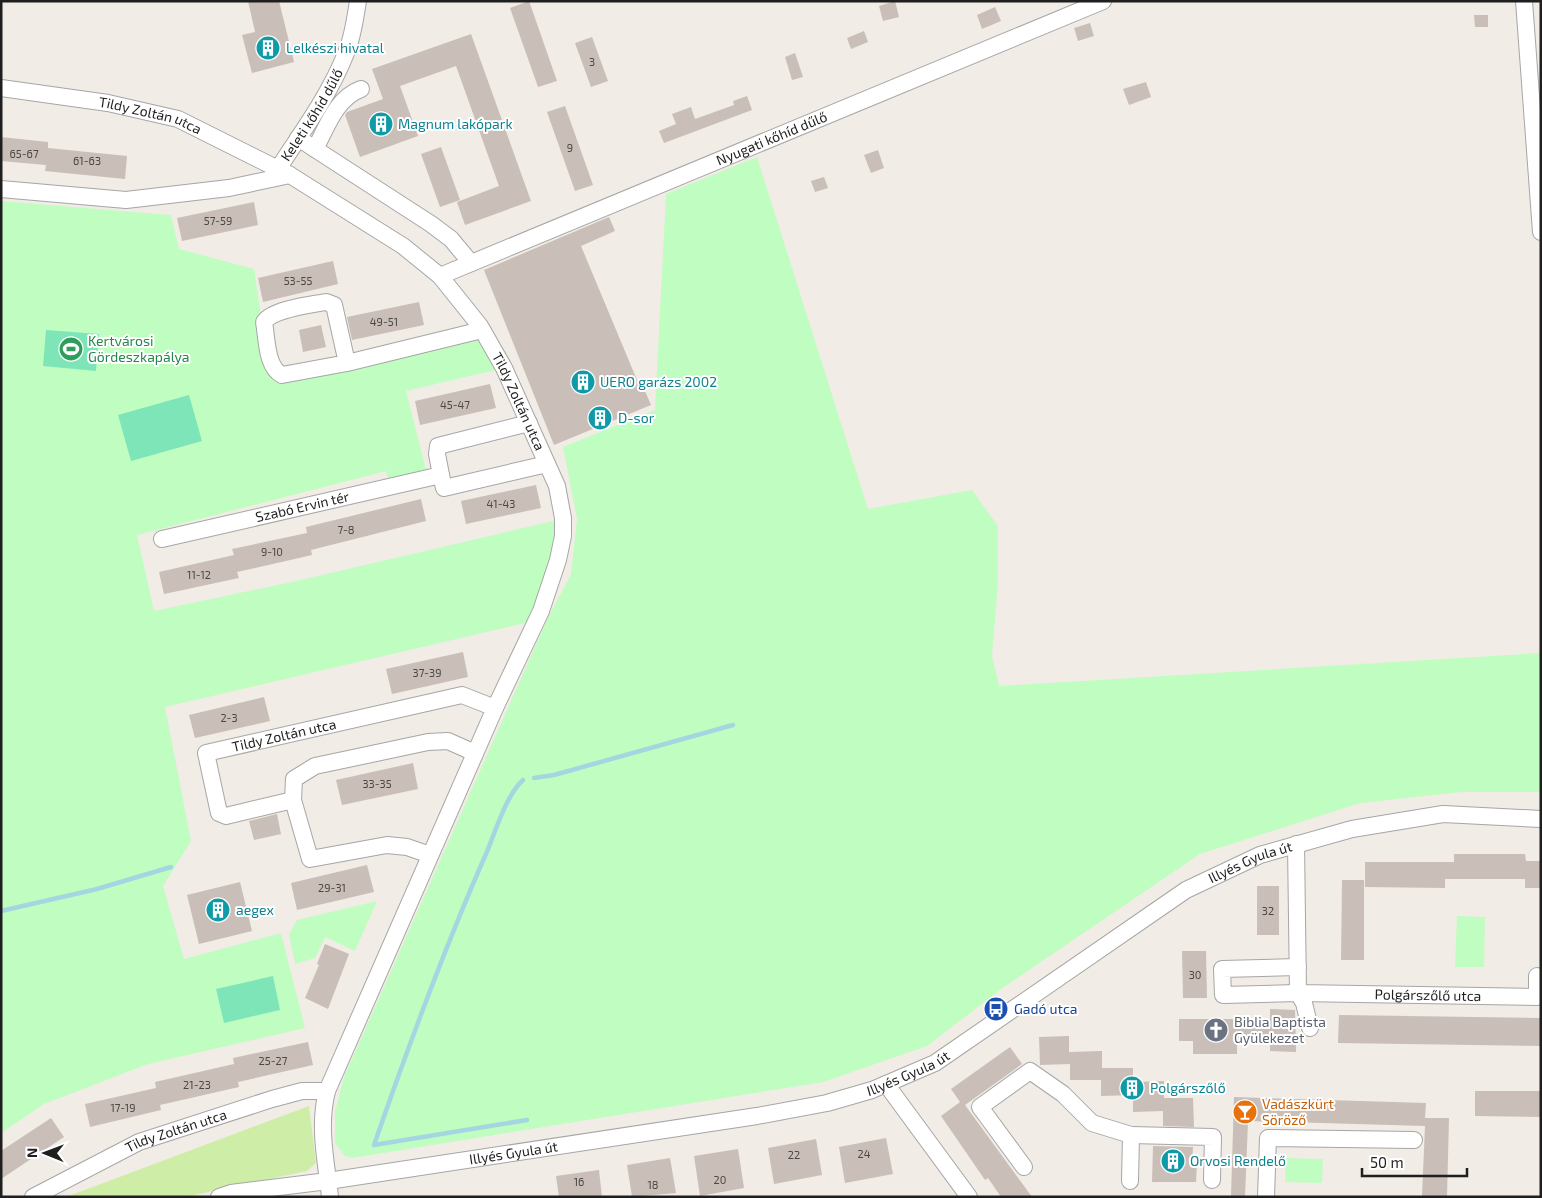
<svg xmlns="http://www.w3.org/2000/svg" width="1542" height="1198" viewBox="0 0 1542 1198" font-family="'Exo 2',sans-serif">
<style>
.grass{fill:#ceeea8}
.park{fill:#c0fdc1}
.pitch{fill:#7ee5b8}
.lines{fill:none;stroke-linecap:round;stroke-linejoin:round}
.stream{stroke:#a3d6e1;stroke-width:4.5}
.building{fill:#c9beb8}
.minor-casing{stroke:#a6a6a6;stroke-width:18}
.minor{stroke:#fff;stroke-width:16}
.labels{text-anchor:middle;stroke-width:4;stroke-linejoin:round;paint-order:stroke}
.number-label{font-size:11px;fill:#4a4745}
.culture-label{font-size:14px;fill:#0d838f;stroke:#fff;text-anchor:start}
.street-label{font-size:14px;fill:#1f1f1f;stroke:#fff}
.leisure-label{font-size:14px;fill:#27864d;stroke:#fff;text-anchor:start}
.transit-label{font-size:14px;fill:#164399;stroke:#fff;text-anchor:start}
.worship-label{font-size:14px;fill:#5b616d;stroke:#fff;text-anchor:start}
.food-label{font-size:14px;fill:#c56008;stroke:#fff;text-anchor:start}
</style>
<rect width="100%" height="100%" fill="#f1ece5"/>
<polygon class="grass" points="309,1106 316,1163 307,1171 185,1197 66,1197"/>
<g class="park">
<polygon points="757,157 868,509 972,490 998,526 998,582 992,656 999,686 1541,653 1541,792 1462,792 1360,803 1200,854 1004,987 927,1046 823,1082 352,1158 345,1156 335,1143 335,1112 344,1077 547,620 571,574 577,519 563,447 655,410 666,194"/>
<polygon points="1,201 171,215 179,249 254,269 270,376 482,330 504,368 406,391 428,478 390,487 386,471 137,535 154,611 292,582 562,519 537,608 525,623 165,707 191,841 163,886 184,959 281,933 305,1028 148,1064 44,1104 1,1133"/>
<polygon points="377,901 355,951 325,937 315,958 295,964 289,934 297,920"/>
<polygon points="1457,916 1485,917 1484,967 1455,967"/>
<polygon points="1286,1158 1323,1159 1322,1183 1285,1182"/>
</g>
<g class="pitch">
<polygon points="46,330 99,334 96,371 43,366"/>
<polygon points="189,395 202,441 131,461 118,415"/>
<polygon points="273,976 280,1010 224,1023 216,989"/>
</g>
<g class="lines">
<g class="stream">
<polyline points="534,778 554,775 733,725"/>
<path d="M523 780C506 795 495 833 486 854 444 949 408 1047 374 1145L527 1120"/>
<polyline points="1,911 97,889 171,867"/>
</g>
</g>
<g class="building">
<polygon points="248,1 279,1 294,62 252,73 242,35 255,32"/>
<polygon points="529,1 557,81 538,87 510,8"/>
<polygon points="895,1 899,17 883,21 879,6"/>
<polygon points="995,7 1001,21 982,29 977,15"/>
<polygon points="1474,15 1488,15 1488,27 1475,27"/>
<polygon points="1090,23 1094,36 1078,41 1074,28"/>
<polygon points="864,31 868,42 851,49 847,38"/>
<polygon points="471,34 531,201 465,225 457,202 499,186 456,66 400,86 418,136 360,157 345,115 347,112 383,99 372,69"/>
<polygon points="592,37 608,81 591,87 575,43"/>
<polygon points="795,53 803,77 792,80 785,57"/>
<polygon points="1146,82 1151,97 1129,105 1123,89"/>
<polygon points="747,96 752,110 664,143 659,131 676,124 672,114 691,107 695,119 734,105 733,101"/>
<polygon points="565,106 593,185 575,191 547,112"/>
<polygon points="1,137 48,142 48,148 127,156 125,179 45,171 46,165 1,161"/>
<polygon points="441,147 460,200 440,207 421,154"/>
<polygon points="878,150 884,168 871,173 864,155"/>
<polygon points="824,177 828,188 815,192 811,181"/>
<polygon points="254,202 258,225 182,241 177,218"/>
<polygon points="609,217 615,231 581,246 642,392 645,391 651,405 554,445 484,270"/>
<polygon points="333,261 338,284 263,302 258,278"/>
<polygon points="419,302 424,325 352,340 347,317"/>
<polygon points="321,325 326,347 303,352 299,330"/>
<polygon points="490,384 496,408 420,425 415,401"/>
<polygon points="536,485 541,508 466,524 461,501"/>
<polygon points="421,499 426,521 311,550 312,555 237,572 239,578 164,594 159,572 234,555 232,549 307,533 306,527"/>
<polygon points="463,652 468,677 392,694 386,669"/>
<polygon points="264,697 270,721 195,738 189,715"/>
<polygon points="413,763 418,789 342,805 336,780"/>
<polygon points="277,814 281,834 254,840 249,821"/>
<polygon points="1454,854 1525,854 1526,861 1541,861 1541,888 1525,888 1525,879 1445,879 1445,888 1365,887 1365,862 1454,862"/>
<polygon points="367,865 374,892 297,910 291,883"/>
<polygon points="1342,880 1364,880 1364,960 1341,960"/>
<polygon points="240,882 252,931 199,944 187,895"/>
<rect x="1257" y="886" width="22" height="49"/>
<polygon points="325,944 349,954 328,1009 305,998 319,965 317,964"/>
<polygon points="1182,951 1206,951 1207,998 1183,998"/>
<polygon points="1270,1009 1295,1010 1296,1052 1270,1051 1270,1041 1237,1041 1237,1054 1193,1054 1193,1041 1179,1041 1179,1019 1270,1019"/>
<polygon points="1339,1015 1541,1018 1541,1046 1338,1043"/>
<polygon points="1069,1036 1069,1052 1102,1051 1102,1068 1133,1068 1133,1082 1164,1081 1164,1098 1193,1098 1194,1127 1163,1126 1163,1111 1133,1112 1133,1095 1101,1096 1101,1080 1070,1080 1070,1064 1040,1065 1039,1037"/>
<polygon points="308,1042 313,1065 238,1082 239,1087 160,1105 161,1110 90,1127 85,1104 156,1088 155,1082 234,1064 233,1058"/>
<polygon points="1010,1047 1022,1064 965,1105 1032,1197 1001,1197 988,1178 985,1180 941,1116 960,1102 951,1089"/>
<polygon points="1475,1091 1541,1091 1541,1117 1475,1116"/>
<polygon points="1234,1097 1426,1103 1425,1118 1449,1118 1447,1197 1422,1196 1425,1126 1248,1121 1245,1197 1231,1197"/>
<polygon points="51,1118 64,1137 1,1179 1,1151"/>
<polygon points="886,1138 893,1174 845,1183 839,1147"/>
<polygon points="816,1139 822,1175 774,1184 768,1148"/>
<polygon points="1153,1146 1193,1147 1192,1163 1197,1164 1196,1182 1152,1182"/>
<polygon points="738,1149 744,1188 700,1196 694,1156"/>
<polygon points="670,1158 676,1193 632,1197 627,1165"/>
<polygon points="599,1170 602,1197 559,1197 556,1176"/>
</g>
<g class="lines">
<defs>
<g id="minor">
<polyline points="1524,1 1541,232"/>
<path id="s1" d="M1 88 108 103 178 119 290 175 403 246 440 276 480 326 504 368 557 486 563 518V536L558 560 541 611 495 708 327 1091C318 1127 326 1160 330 1197"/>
<polyline points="298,138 431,224 451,239 471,263"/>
<path d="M315 149C327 127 336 98 361 89"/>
<path id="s2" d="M278 169C302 132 330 94 346 53 353 37 355 19 358 1"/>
<polyline points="1,189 126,200 229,188 290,175"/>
<path id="s3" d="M440 276 1103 1"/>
<path d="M347 363 334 305 326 302C310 305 273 309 264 322 267 338 266 367 282 375L347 363 482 330"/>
<polyline points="441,475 437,454 438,446 529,423"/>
<path id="s4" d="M162 539 441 475 444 488 547 464"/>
<polyline points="293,800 294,779 315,766 428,742 448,741 475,753"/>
<path id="s5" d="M1296 844 1298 993 1537 997V976"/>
<path id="s6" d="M430 855 407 847 387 845 310 859 293 800 226 816 219 813 206 753 462 695 495 708"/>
<polyline points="1298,967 1222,969 1223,995 1298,993 1304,1003 1310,1028"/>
<polyline points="886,1084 969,1197"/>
<polyline points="1024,1167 980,1107 1030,1071 1063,1094 1092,1123 1131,1135"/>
<polyline points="1130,1181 1131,1135 1213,1137 1212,1180"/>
<path id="s7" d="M33 1197 139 1142 272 1099 302 1091H327"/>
<path id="s8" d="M219 1197 231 1193 328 1181 757 1116 827 1103 872 1090 935 1063 1186 890 1260 855 1352 829 1443 814 1541 819"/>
<polyline points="1266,1197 1268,1138 1414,1140"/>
</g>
</defs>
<use href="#minor" class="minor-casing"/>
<use href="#minor" class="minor"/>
</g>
<defs>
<symbol id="building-disc" viewBox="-11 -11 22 22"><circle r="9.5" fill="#0f9aa8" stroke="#fff"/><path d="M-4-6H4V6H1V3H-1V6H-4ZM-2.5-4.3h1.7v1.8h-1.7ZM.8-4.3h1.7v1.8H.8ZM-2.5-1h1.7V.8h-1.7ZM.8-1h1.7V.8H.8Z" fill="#fff"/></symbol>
<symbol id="stadium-disc" viewBox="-11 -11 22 22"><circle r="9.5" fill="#2e9e5b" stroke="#fff"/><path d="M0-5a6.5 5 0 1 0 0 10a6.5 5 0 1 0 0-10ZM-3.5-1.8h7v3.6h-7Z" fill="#fff"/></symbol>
<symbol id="bus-disc" viewBox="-11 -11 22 22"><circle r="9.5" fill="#1a4fb4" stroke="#fff"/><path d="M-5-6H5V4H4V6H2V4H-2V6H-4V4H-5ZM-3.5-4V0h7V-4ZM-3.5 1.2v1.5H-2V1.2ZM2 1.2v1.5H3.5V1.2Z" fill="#fff"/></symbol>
<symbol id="church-disc" viewBox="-11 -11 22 22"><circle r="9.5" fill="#6b7280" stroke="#fff"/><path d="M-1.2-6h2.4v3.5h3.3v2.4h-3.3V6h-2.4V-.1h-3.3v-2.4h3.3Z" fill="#fff"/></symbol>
<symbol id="bar-disc" viewBox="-11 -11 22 22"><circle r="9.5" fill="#e8710a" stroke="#fff"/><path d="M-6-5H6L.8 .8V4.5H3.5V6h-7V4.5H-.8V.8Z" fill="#fff"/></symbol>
</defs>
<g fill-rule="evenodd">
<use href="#building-disc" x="254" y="34" width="28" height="28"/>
<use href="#building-disc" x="367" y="110" width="28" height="28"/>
<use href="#stadium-disc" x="57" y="335" width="28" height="28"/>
<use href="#building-disc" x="569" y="368" width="28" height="28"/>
<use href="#building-disc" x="586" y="404" width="28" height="28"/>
<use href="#building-disc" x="204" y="896" width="28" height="28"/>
<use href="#bus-disc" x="982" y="995" width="28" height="28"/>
<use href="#church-disc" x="1202" y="1016" width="28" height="28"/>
<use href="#building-disc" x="1118" y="1074" width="28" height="28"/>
<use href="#bar-disc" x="1231" y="1098" width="28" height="28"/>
<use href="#building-disc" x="1159" y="1147" width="28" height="28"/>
</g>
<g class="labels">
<g class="number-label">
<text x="592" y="66">3</text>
<text x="570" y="152">9</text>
<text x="24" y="158">65-67</text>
<text x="87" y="165">61-63</text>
<text x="218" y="225">57-59</text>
<text x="298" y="285">53-55</text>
<text x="384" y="326">49-51</text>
<text x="455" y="409">45-47</text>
<text x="501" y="508">41-43</text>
<text x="346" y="534">7-8</text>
<text x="272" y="556">9-10</text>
<text x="199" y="579">11-12</text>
<text x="427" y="677">37-39</text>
<text x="229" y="722">2-3</text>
<text x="377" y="788">33-35</text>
<text x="332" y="892">29-31</text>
<text x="1268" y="915">32</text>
<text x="1195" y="979">30</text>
<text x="273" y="1065">25-27</text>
<text x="197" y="1089">21-23</text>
<text x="123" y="1112">17-19</text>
<text x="864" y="1158">24</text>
<text x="794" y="1159">22</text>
<text x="720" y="1184">20</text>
<text x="579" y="1186">16</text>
<text x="653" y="1189">18</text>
</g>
<g class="culture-label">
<text x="286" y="53">Lelkészi hivatal</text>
<text x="398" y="129">Magnum lakópark</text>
<text x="600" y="387">UERO garázs 2002</text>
<text x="618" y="423">D-sor</text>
<text x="236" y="915">aegex</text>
<text x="1150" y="1093">Polgárszőlő</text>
<text x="1190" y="1166">Orvosi Rendelő</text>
</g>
<g class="street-label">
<text dy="5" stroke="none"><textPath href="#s2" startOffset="64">Keleti kőhíd dűlő</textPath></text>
<text dy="5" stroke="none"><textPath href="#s1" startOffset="152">Tildy Zoltán utca</textPath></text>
<text dy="5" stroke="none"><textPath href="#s3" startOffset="359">Nyugati kőhíd dűlő</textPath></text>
<text dy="5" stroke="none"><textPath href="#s1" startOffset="635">Tildy Zoltán utca</textPath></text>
<text dy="5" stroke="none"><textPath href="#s4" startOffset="144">Szabó Ervin tér</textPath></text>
<text dy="5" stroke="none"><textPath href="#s6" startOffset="402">Tildy Zoltán utca</textPath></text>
<text dy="5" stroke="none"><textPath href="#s8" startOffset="1106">Illyés Gyula út</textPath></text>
<text dy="5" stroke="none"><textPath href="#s5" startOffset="279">Polgárszőlő utca</textPath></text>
<text dy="5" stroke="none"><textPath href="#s8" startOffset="702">Illyés Gyula út</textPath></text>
<text dy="5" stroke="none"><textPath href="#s7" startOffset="158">Tildy Zoltán utca</textPath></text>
<text dy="5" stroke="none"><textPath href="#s8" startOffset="298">Illyés Gyula út</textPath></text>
</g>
<g class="leisure-label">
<text x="88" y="346">Kertvárosi<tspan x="88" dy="16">Gördeszkapálya</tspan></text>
</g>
<g class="transit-label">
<text x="1014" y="1014">Gadó utca</text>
</g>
<g class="worship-label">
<text x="1234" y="1027">Biblia Baptista<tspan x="1234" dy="16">Gyülekezet</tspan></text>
</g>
<g class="food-label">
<text x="1262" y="1109">Vadászkürt<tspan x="1262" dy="16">Söröző</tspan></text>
</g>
</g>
<rect width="1542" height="1198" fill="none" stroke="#1f1f1f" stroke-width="5"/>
<g transform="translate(45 1153) rotate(271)" stroke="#ffffff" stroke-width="4" paint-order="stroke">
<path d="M0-4L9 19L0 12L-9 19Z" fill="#1f1f1f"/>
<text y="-8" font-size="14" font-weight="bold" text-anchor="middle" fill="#1f1f1f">N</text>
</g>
<path d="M1362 1168v8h105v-8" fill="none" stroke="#1f1f1f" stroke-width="2.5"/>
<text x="1370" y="1168" font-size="15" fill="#1f1f1f" stroke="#ffffff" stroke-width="4" paint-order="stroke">50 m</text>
</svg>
